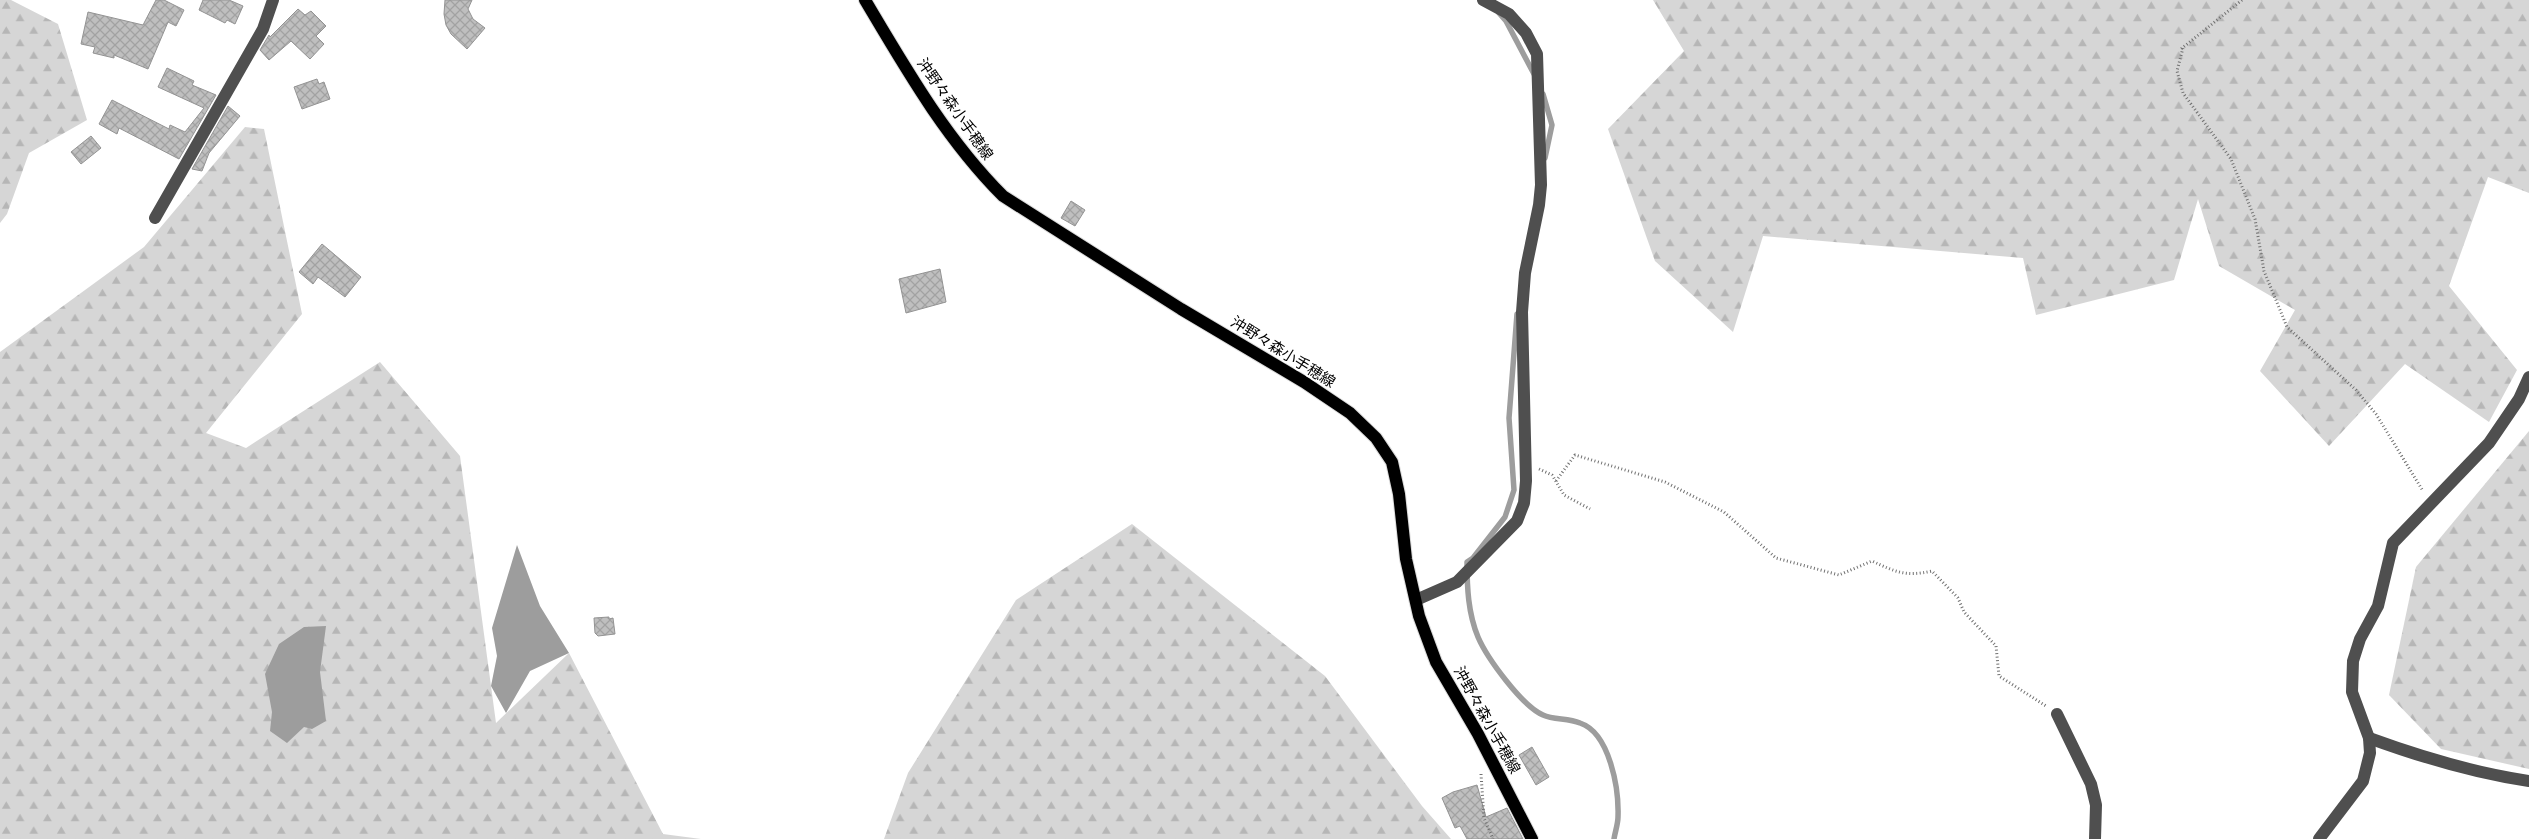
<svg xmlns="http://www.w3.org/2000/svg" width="2529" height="839" viewBox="0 0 2529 839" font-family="Commissioner,'Noto Sans JP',sans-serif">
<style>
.forest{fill:url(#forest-firs)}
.water{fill:#9d9d9d}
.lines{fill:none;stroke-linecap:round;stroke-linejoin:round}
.stream{stroke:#9d9d9d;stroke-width:5.5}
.building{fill:url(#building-cross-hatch);stroke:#939393}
.major-casing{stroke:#dbdbdb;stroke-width:14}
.path{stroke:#717171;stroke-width:3;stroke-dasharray:1 2.5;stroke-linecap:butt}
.minor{stroke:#4f4f4f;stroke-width:12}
.major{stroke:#000;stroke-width:12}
.labels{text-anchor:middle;stroke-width:4;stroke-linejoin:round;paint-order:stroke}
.street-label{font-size:15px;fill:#000;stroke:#fff}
</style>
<defs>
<pattern id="forest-firs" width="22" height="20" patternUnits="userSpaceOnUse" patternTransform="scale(1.25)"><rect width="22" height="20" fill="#d6d6d6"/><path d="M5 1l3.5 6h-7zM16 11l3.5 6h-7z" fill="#b6b6b6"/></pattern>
<pattern id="building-cross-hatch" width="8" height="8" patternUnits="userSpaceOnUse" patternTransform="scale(1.25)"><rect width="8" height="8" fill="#bfbfbf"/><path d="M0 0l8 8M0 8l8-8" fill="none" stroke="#a2a2a2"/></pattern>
</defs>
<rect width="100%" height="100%" fill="#fff"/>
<g class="forest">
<polygon points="0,0 11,0 58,24 87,120 29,153 7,214 0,223"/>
<polygon points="1653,0 2529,0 2529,193 2488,177 2449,286 2517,370 2489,422 2405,364 2329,446 2260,371 2295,310 2219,266 2198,199 2174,280 2036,315 2023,258 1763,236 1733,332 1655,261 1608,129 1684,51"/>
<polygon points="245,127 264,129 302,314 206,433 246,448 380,362 460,456 496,723 569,653 663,834 701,839 0,839 0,352 144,247"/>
<polygon points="2529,431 2529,769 2441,749 2389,695 2416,567"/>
<polygon points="1132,524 1325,676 1422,806 1451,839 884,839 908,773 1016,600"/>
</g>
<g class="water">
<polygon points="517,545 540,606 569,653 530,671 506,713 491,686 497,656 492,628"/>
<polygon points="326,626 320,672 326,721 312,729 304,727 287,743 270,731 272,712 265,674 279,644 304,627"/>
</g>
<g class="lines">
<g class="stream">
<polyline points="1499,13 1506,21 1534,74"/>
<polyline points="1543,94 1552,125 1545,158"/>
<path d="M1517 314 1509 418 1514 490 1505 517 1473 558 1467 562C1467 587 1468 613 1478 637 1487 658 1522 706 1543 715 1554 720 1568 718 1580 723 1610 733 1619 789 1618 817 1618 824 1615 832 1614 839"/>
</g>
</g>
<g class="building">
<polygon points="156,0 164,0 184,10 176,26 168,22 148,69 114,55 114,58 93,53 95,47 81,44 88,12 143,25"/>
<polygon points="203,0 229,0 243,6 235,24 227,20 225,23 199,10"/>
<polygon points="445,0 472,0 468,9 473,19 485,28 467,49 451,34 446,25 444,14"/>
<polygon points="298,9 305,15 311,11 326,26 316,36 324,44 310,59 291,41 269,60 260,50 269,35 270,37"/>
<polygon points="167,68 194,81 192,85 216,95 179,159 119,128 117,134 99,124 112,100 169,129 170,125 185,132 204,108 158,87"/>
<polygon points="317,79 319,84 324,82 330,99 302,109 294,87"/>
<polygon points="228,106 240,116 209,153 202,171 192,169"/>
<polygon points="91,136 101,148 81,164 71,152"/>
<polygon points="1071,201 1085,210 1075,226 1061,218"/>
<polygon points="322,244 361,277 345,297 318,277 313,284 299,272"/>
<polygon points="940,269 946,302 906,313 899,279"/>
<polygon points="609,617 609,619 613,618 615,634 598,636 595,633 594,618"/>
<polygon points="1532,747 1549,777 1536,785 1519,755"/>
<polygon points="1477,785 1486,817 1507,808 1523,839 1467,839 1460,826 1455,828 1442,798 1453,792"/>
</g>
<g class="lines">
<defs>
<path id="major" d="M865 0C906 69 946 139 1003 196L1181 309 1304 382 1350 413 1376 438 1392 462 1399 494 1406 559 1419 616 1436 662 1478 734 1532 839"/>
</defs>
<use href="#major" class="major-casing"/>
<g class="path">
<polyline points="2242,0 2181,49 2183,48 2177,71 2183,93 2231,159 2255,219 2264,271 2287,327 2356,390 2376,414 2423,491"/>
<polyline points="1539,469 1552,475 1564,495 1590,509"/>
<path d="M1556 481 1575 455 1665 482 1724 512 1776 558 1839 575 1872 561C1896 572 1905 577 1932 571L1958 598 1964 612 1996 646 1999 676 2046 706"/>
<polyline points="1481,774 1484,818 1493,839"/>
</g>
<g class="minor">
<polyline points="155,218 263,29 273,0"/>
<polyline points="1416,600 1457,582 1517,521 1524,503 1526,481 1522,312 1525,273 1539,205 1541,185 1537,54 1526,33 1509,14 1483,0"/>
<polyline points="2057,714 2091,784 2096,805 2095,839"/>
<path d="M2369 738C2421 757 2474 773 2529 781"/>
<polyline points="2319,839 2363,781 2370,753 2369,738 2352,692 2353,661 2360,639 2378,606 2393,543 2489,443 2519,399 2529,377"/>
</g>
<use href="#major" class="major"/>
</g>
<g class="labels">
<g class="street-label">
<text transform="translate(955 109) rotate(55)" y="5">沖野々森小手穂線</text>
<text transform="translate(1283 352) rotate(32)" y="5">沖野々森小手穂線</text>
<text transform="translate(1487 720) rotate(61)" y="5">沖野々森小手穂線</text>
</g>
</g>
</svg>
